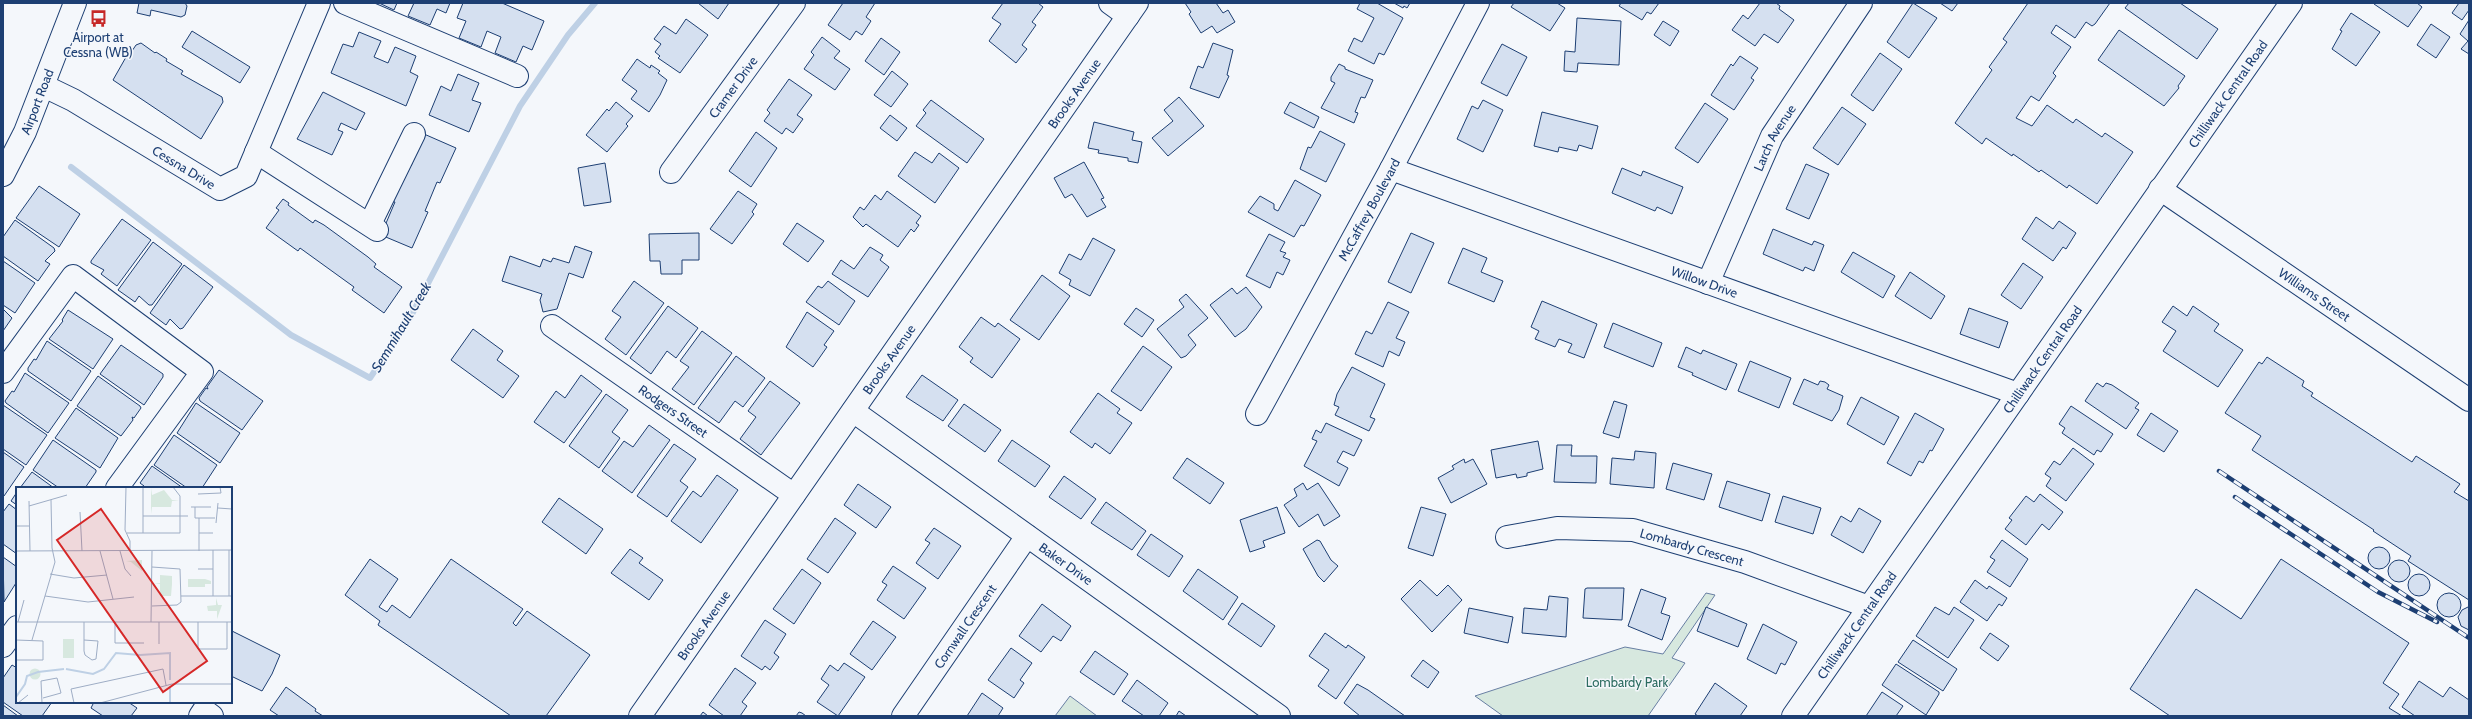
<svg xmlns="http://www.w3.org/2000/svg" width="2472" height="719" viewBox="0 0 2472 719" font-family="Cabin,sans-serif">
<style>
.green{fill:#d7e8df;stroke:#687fa3}
.lines{fill:none;stroke-linecap:round;stroke-linejoin:round}
.stream{stroke:#bed0e5;stroke-width:6}
.building{fill:#d5e0f0;stroke:#1d3f73}
.minor-casing{stroke:#1d3f73;stroke-width:24}
.minor{stroke:#f4f7fb;stroke-width:22}
.rail-casing{stroke:#1d3f73;stroke-width:4.5}
.rail{stroke:#f4f7fb;stroke-width:3;stroke-dasharray:9;stroke-linecap:butt}
.labels{text-anchor:middle;stroke-width:3;stroke-linejoin:round;paint-order:stroke}
.poi-label{font-size:13px;fill:#1d3f73;stroke:#f4f7fb}
.street-label{font-size:13px;fill:#1d3f73;stroke:#f4f7fb}
.park-label{font-size:13px;fill:#2c6c60;stroke:#f4f7fb}
.water-label{font-size:14px;font-style:italic;fill:#1d3f73;stroke:#f4f7fb}
.inset-river{fill:none;stroke:#bed0e5;stroke-width:2}
.inset-road{fill:none;stroke:#9eadc5;stroke-width:1}
.view{fill:#d62828;fill-opacity:0.15;stroke:#d62828;stroke-width:2}
.inset-edge{fill:none;stroke:#1d3f73;stroke-width:2}
</style>
<rect width="100%" height="100%" fill="#f4f7fb"/>
<g class="green">
<polygon points="1706,593 1715,595 1672,658 1685,663 1648,716 1503,716 1475,696 1625,647 1663,654"/>
<polygon points="1070,696 1097,716 1055,716"/>
</g>
<g class="lines">
<polyline class="stream" points="71,167 291,335 370,378 410,318 520,106 568,35 595,3"/>
</g>
<g class="building">
<polygon points="139,3 185,3 187,6 185,15 181,17 151,10 150,16 137,13"/>
<polygon points="379,3 397,3 394,10"/>
<polygon points="414,3 450,3 446,13 437,9 430,25 408,16"/>
<polygon points="463,3 502,3 544,21 532,50 523,46 516,62 495,53 501,37 487,31 481,47 459,38 466,21 457,18"/>
<polygon points="698,3 729,3 718,19"/>
<polygon points="843,3 875,3 866,17 871,21 862,35 856,31 850,40 828,25"/>
<polygon points="1003,3 1038,3 1043,7 1032,22 1036,25 1022,45 1027,49 1016,63 989,41 1001,24 992,18"/>
<polygon points="1185,3 1216,3 1223,13 1228,10 1235,22 1217,33 1212,26 1201,33 1189,14 1191,12"/>
<polygon points="1360,3 1377,3 1403,18 1384,55 1379,53 1374,64 1348,51 1354,38 1362,42 1374,18 1357,9"/>
<polygon points="1394,3 1410,3 1407,8 1404,6 1403,8"/>
<polygon points="1514,3 1557,3 1565,8 1550,31 1511,7"/>
<polygon points="1621,3 1659,3 1651,14 1647,12 1642,20 1619,6"/>
<polygon points="1760,3 1776,3 1780,6 1779,9 1794,20 1778,43 1764,34 1755,46 1732,30 1743,15 1748,19"/>
<polygon points="1913,3 1937,18 1909,58 1887,42"/>
<polygon points="1940,3 1958,3 1952,11"/>
<polygon points="2028,3 2110,3 2095,24 2092,26 2086,22 2075,38 2056,25 2051,33 2071,47 2053,73 2056,76 2039,101 2031,96 2016,118 2032,126 2047,105 2073,123 2076,119 2102,137 2105,133 2133,152 2097,204 2069,185 2067,188 2041,170 2039,172 2013,154 2012,156 1986,138 1982,144 1955,123 1992,70 1989,67 2007,42 2003,39"/>
<polygon points="2129,3 2180,3 2218,29 2197,59 2125,8"/>
<polygon points="2375,3 2417,3 2422,7 2408,27 2374,4"/>
<polygon points="2459,3 2469,3 2469,10 2462,20 2452,13"/>
<polygon points="2351,13 2380,32 2356,66 2332,49 2342,31 2340,30"/>
<polygon points="1577,18 1621,21 1619,65 1578,63 1577,72 1564,71 1565,51 1575,52"/>
<polygon points="686,19 708,35 680,73 658,58 660,56 655,52 661,44 654,39 664,26 676,34"/>
<polygon points="2469,20 2469,54 2461,49 2468,41 2460,34"/>
<polygon points="1663,21 1679,31 1670,46 1654,35"/>
<polygon points="2431,24 2450,37 2436,58 2417,45"/>
<polygon points="2119,30 2185,76 2178,86 2179,88 2164,106 2098,60"/>
<polygon points="192,31 250,67 240,83 182,47"/>
<polygon points="359,32 381,41 374,57 388,63 395,47 416,56 410,72 418,76 406,106 331,73 343,44 353,47"/>
<polygon points="822,37 840,51 834,58 850,69 835,90 804,69 814,55 811,52"/>
<polygon points="881,38 900,52 884,75 865,61"/>
<polygon points="141,43 155,53 156,52 167,59 166,61 183,71 181,74 222,97 223,102 201,139 113,80 130,50 132,51 136,45"/>
<polygon points="1213,43 1233,50 1227,75 1229,76 1219,98 1190,88 1198,66 1203,68"/>
<polygon points="1502,44 1527,57 1507,96 1481,83"/>
<polygon points="1880,53 1902,69 1873,111 1851,95"/>
<polygon points="1740,56 1758,68 1751,78 1754,80 1734,110 1711,95 1731,64 1733,66"/>
<polygon points="637,59 650,68 651,65 660,71 658,73 667,80 660,95 649,112 631,99 637,91 622,80"/>
<polygon points="1339,64 1345,67 1345,69 1373,80 1365,98 1361,97 1355,112 1358,113 1354,123 1321,108 1335,83 1331,81 1331,77"/>
<polygon points="892,71 908,84 891,107 874,95"/>
<polygon points="458,74 479,83 472,100 481,103 469,132 429,115 441,86 451,91"/>
<polygon points="789,79 812,95 797,115 803,119 793,133 786,128 782,134 764,121 770,113 767,110"/>
<polygon points="323,92 365,113 356,130 341,123 338,130 343,132 332,155 297,139"/>
<polygon points="1179,97 1204,126 1168,156 1152,138 1173,121 1164,110"/>
<polygon points="931,100 984,139 967,163 916,126 926,113 923,110"/>
<polygon points="1483,100 1503,110 1483,152 1457,139 1472,106 1478,109"/>
<polygon points="616,102 633,116 626,124 628,126 607,152 586,135 607,109 609,111"/>
<polygon points="1290,102 1319,117 1314,128 1284,113"/>
<polygon points="1705,103 1728,119 1698,163 1675,148"/>
<polygon points="1842,107 1866,124 1838,165 1813,148"/>
<polygon points="1542,112 1598,126 1592,149 1579,145 1577,151 1559,147 1558,152 1534,146"/>
<polygon points="890,115 907,128 897,141 880,128"/>
<polygon points="1094,122 1134,132 1132,140 1142,142 1138,163 1128,161 1128,158 1098,153 1099,150 1088,148"/>
<polygon points="1320,131 1345,144 1326,182 1300,169 1308,147 1311,148"/>
<polygon points="756,132 777,148 751,187 729,171"/>
<polygon points="424,134 456,148 440,183 437,182 425,211 428,212 412,248 381,235 395,202 391,201 407,165 411,166"/>
<polygon points="915,152 932,163 939,153 959,168 935,203 898,176"/>
<polygon points="1084,162 1104,198 1101,199 1106,207 1087,217 1072,194 1065,198 1054,178"/>
<polygon points="605,163 611,202 584,206 578,168"/>
<polygon points="1806,164 1829,174 1809,219 1786,209"/>
<polygon points="1622,168 1641,176 1643,171 1683,187 1672,214 1657,207 1655,211 1612,193"/>
<polygon points="1295,180 1321,195 1304,226 1301,225 1294,237 1248,212 1260,196 1274,204 1274,209 1278,211"/>
<polygon points="39,186 80,214 59,247 16,218"/>
<polygon points="738,191 757,204 752,212 754,214 732,244 710,229"/>
<polygon points="887,191 921,216 916,223 919,225 914,232 911,229 898,247 866,224 863,227 853,217 860,207 864,210 875,195 881,200"/>
<polygon points="283,199 289,203 288,205 313,223 315,220 324,225 368,257 376,264 374,267 402,287 384,313 352,290 354,287 300,248 298,251 266,228 279,210 276,208"/>
<polygon points="2036,217 2053,229 2059,221 2076,233 2066,249 2063,247 2053,261 2022,239"/>
<polygon points="122,219 151,240 117,286 101,274 104,270 91,263 91,261"/>
<polygon points="15,220 54,248 55,251 45,261 50,264 38,281 3,256 3,237"/>
<polygon points="797,223 824,241 808,262 783,244"/>
<polygon points="1773,229 1812,245 1814,241 1824,245 1814,271 1805,267 1803,271 1763,254"/>
<polygon points="699,233 699,260 682,260 682,274 661,274 660,261 650,261 649,234"/>
<polygon points="1411,233 1434,243 1411,293 1388,282"/>
<polygon points="1269,234 1285,242 1280,251 1286,253 1283,257 1290,260 1283,275 1277,272 1270,288 1246,276"/>
<polygon points="1093,238 1115,250 1090,296 1069,285 1071,280 1059,273 1069,254 1081,260"/>
<polygon points="153,242 182,264 152,305 149,305 139,296 135,302 118,290"/>
<polygon points="575,246 592,252 583,278 569,273 557,309 543,312 540,300 542,294 502,281 510,256 540,267 543,259 551,262 553,258 569,263"/>
<polygon points="870,247 883,255 880,260 889,267 868,297 832,274 841,260 854,269"/>
<polygon points="1463,248 1487,258 1481,272 1503,281 1494,302 1448,283"/>
<polygon points="1853,252 1895,276 1883,298 1841,272"/>
<polygon points="3,261 35,283 15,313 3,305"/>
<polygon points="2023,263 2043,277 2021,309 2001,295"/>
<polygon points="184,265 213,287 183,328 180,329 170,319 166,325 150,313"/>
<polygon points="1910,272 1945,296 1931,319 1895,296"/>
<polygon points="1042,275 1070,296 1039,340 1010,320"/>
<polygon points="634,281 664,303 626,355 605,339 621,317 612,311"/>
<polygon points="828,281 855,301 839,325 806,302 818,286 822,288"/>
<polygon points="1246,287 1262,307 1246,329 1235,337 1210,305 1232,288 1237,294"/>
<polygon points="1186,294 1208,318 1188,335 1196,345 1186,356 1181,358 1157,329 1184,307 1179,300"/>
<polygon points="1542,301 1597,324 1584,358 1568,352 1572,344 1559,339 1555,347 1535,339 1539,331 1531,327"/>
<polygon points="1388,302 1409,312 1396,338 1405,342 1399,356 1389,351 1383,367 1355,354 1366,331 1372,334"/>
<polygon points="668,306 698,328 676,358 667,351 651,374 630,358"/>
<polygon points="2173,306 2187,316 2193,306 2219,324 2214,331 2243,350 2218,387 2163,351 2176,331 2162,322"/>
<polygon points="1136,308 1154,320 1142,337 1124,324"/>
<polygon points="1969,308 2008,322 1999,348 1960,334"/>
<polygon points="3,309 12,318 3,331"/>
<polygon points="68,310 113,339 93,369 49,339 63,321 62,320"/>
<polygon points="807,312 834,331 824,345 827,347 813,367 786,347"/>
<polygon points="981,317 995,327 998,323 1020,339 992,378 970,362 973,358 959,347"/>
<polygon points="1613,323 1662,343 1653,367 1604,347"/>
<polygon points="473,329 503,351 497,360 519,376 503,398 451,360"/>
<polygon points="702,331 732,353 694,405 672,389 689,367 680,361"/>
<polygon points="47,341 91,371 71,401 28,371 28,368 34,359 36,360"/>
<polygon points="121,345 163,374 163,377 144,405 100,374"/>
<polygon points="1143,346 1172,367 1141,411 1111,391"/>
<polygon points="1686,347 1701,354 1703,350 1737,364 1726,390 1692,375 1693,373 1678,367"/>
<polygon points="736,356 765,378 743,407 735,401 719,423 698,408"/>
<polygon points="2267,357 2304,381 2302,386 2313,393 2311,396 2412,462 2416,456 2460,484 2454,492 2469,501 2469,600 2408,561 2411,556 2373,531 2374,530 2252,450 2261,436 2225,413 2259,362 2262,364"/>
<polygon points="1750,361 1791,378 1779,408 1738,391"/>
<polygon points="1352,367 1385,384 1370,417 1375,419 1369,431 1335,415 1339,407 1334,405 1337,394"/>
<polygon points="219,370 263,401 242,430 200,401 199,398 206,388 208,389 207,387"/>
<polygon points="25,373 69,403 48,433 6,403 5,401 12,391 14,392"/>
<polygon points="581,375 602,391 564,443 534,422 556,391 565,398"/>
<polygon points="922,375 958,400 943,421 906,397"/>
<polygon points="98,376 140,406 141,408 134,418 132,417 133,420 121,436 77,406"/>
<polygon points="1804,379 1818,385 1820,381 1825,382 1829,385 1827,389 1843,396 1839,410 1832,421 1793,404"/>
<polygon points="770,381 800,403 761,455 740,439 756,417 748,411"/>
<polygon points="2097,383 2103,387 2106,383 2112,385 2139,403 2135,408 2139,410 2126,429 2085,401"/>
<polygon points="1098,393 1120,409 1117,413 1132,423 1110,454 1095,443 1092,448 1070,432"/>
<polygon points="606,394 628,410 612,432 620,438 599,468 569,446"/>
<polygon points="1861,397 1899,417 1884,445 1847,424"/>
<polygon points="1614,401 1627,405 1619,438 1603,433"/>
<polygon points="196,403 240,433 220,463 177,433"/>
<polygon points="964,404 1001,430 985,452 948,426"/>
<polygon points="3,405 47,435 26,465 3,449"/>
<polygon points="2071,406 2113,434 2101,452 2097,450 2094,455 2062,433 2065,428 2059,424"/>
<polygon points="76,408 118,438 100,468 55,438"/>
<polygon points="1915,413 1944,429 1932,451 1930,450 1923,463 1919,461 1911,476 1887,463"/>
<polygon points="2151,413 2178,431 2164,452 2137,435"/>
<polygon points="1326,423 1362,440 1354,456 1343,451 1337,462 1348,468 1339,486 1304,466 1317,441 1312,439 1316,430 1321,433"/>
<polygon points="649,425 670,440 632,493 602,471 624,441 633,447"/>
<polygon points="174,435 217,465 202,488 187,488 154,465"/>
<polygon points="53,440 96,470 96,472 85,488 59,488 33,470"/>
<polygon points="1012,440 1050,466 1035,487 998,461"/>
<polygon points="1538,441 1543,469 1527,473 1527,476 1517,478 1516,474 1496,478 1491,450"/>
<polygon points="674,444 696,459 680,481 688,487 667,517 637,496"/>
<polygon points="1557,445 1572,445 1571,456 1597,456 1596,483 1554,482"/>
<polygon points="2073,448 2094,464 2066,501 2046,486 2051,478 2045,474 2054,461 2060,465"/>
<polygon points="1635,451 1656,453 1654,488 1610,484 1612,458 1634,460"/>
<polygon points="3,452 24,467 4,496 3,496"/>
<polygon points="1187,458 1224,483 1210,504 1173,478"/>
<polygon points="1464,459 1465,463 1473,459 1487,484 1451,503 1438,478 1454,469 1452,466"/>
<polygon points="1673,463 1712,474 1704,500 1666,489"/>
<polygon points="152,466 183,488 140,488 144,486 140,483"/>
<polygon points="32,472 54,488 20,488"/>
<polygon points="717,475 738,490 701,543 671,521 693,491 701,497"/>
<polygon points="1064,476 1096,499 1081,519 1049,497"/>
<polygon points="1727,481 1770,494 1762,521 1719,507"/>
<polygon points="1303,483 1307,490 1318,483 1340,516 1324,526 1318,514 1299,527 1284,505 1297,496 1294,489"/>
<polygon points="858,484 891,507 876,528 844,505"/>
<polygon points="17,492 17,505 11,501"/>
<polygon points="2040,494 2063,512 2049,530 2042,524 2026,545 2005,529 2012,520 2009,518 2026,496 2034,502"/>
<polygon points="1783,496 1821,508 1813,534 1775,522"/>
<polygon points="559,498 603,529 586,554 542,522"/>
<polygon points="1106,502 1146,531 1132,550 1091,523"/>
<polygon points="9,504 17,510 17,554 3,544 3,512"/>
<polygon points="1277,507 1285,533 1263,541 1265,547 1250,552 1240,520"/>
<polygon points="1421,507 1446,514 1433,556 1408,548"/>
<polygon points="1859,508 1881,521 1863,553 1831,535 1841,516 1851,522"/>
<polygon points="835,518 856,533 828,573 807,559"/>
<polygon points="934,528 961,546 938,579 916,563 930,543 925,540"/>
<polygon points="1151,534 1183,556 1169,577 1137,555"/>
<polygon points="1317,540 1320,541 1331,560 1338,566 1324,582 1318,576 1303,549"/>
<polygon points="2002,540 2028,559 2010,587 1987,572 1995,560 1990,557"/>
<circle cx="2379" cy="558" r="11"/>
<polygon points="630,549 643,558 639,563 663,580 649,600 611,573"/>
<polygon points="3,557 17,567 17,584 16,583 4,602"/>
<polygon points="370,559 398,579 379,607 387,612 392,605 410,618 451,559 523,609 513,623 516,626 527,611 590,655 546,716 511,716 378,625 380,621 345,595"/>
<polygon points="2281,559 2409,643 2383,683 2399,694 2389,708 2402,716 2170,716 2130,689 2196,589 2241,619"/>
<circle cx="2399" cy="571" r="11"/>
<polygon points="893,566 926,588 904,619 877,600 887,585 882,582"/>
<polygon points="802,569 821,583 794,624 773,609"/>
<polygon points="1198,569 1238,597 1223,620 1183,591"/>
<circle cx="2419" cy="585" r="11"/>
<polygon points="1420,580 1437,596 1448,585 1462,600 1432,632 1401,599"/>
<polygon points="1975,580 1987,589 1989,586 2007,598 2002,606 1999,604 1987,621 1960,602"/>
<polygon points="1587,588 1624,588 1622,620 1583,618 1585,589"/>
<polygon points="1641,589 1666,598 1661,613 1670,616 1662,640 1628,626"/>
<circle cx="2449" cy="605" r="12"/>
<polygon points="1549,596 1568,598 1566,637 1522,633 1524,608 1547,610"/>
<polygon points="1242,603 1275,626 1261,647 1228,624"/>
<polygon points="1042,604 1071,626 1061,641 1053,636 1041,652 1019,636"/>
<polygon points="1706,607 1747,624 1738,647 1697,631"/>
<polygon points="1935,607 1949,615 1954,607 1974,620 1948,658 1916,636"/>
<polygon points="2468,607 2469,607 2469,630 2461,626 2458,617 2462,610"/>
<polygon points="1469,608 1513,617 1508,643 1464,633"/>
<polygon points="765,620 786,634 774,653 779,657 770,670 765,666 762,670 741,656"/>
<polygon points="873,621 896,637 872,670 850,654"/>
<polygon points="1763,624 1797,642 1785,665 1781,663 1776,674 1747,659"/>
<polygon points="232,631 280,655 272,674 262,691 231,676"/>
<polygon points="1325,633 1346,648 1348,645 1365,657 1336,699 1318,686 1329,670 1309,656"/>
<polygon points="1990,633 2009,646 1998,661 1980,648"/>
<polygon points="1913,640 1957,669 1943,691 1898,662"/>
<polygon points="1011,648 1032,663 1020,680 1024,683 1014,698 988,680"/>
<polygon points="1095,651 1128,674 1114,695 1080,672"/>
<polygon points="1423,660 1439,672 1428,688 1411,676"/>
<polygon points="844,663 865,677 838,716 817,702 829,685 821,679 830,665 838,671"/>
<polygon points="1896,664 1939,692 1939,694 1926,715 1882,685"/>
<polygon points="12,665 17,668 17,702 52,702 42,716 23,716 3,702 3,678"/>
<polygon points="735,668 756,683 742,702 747,706 740,716 724,716 709,705"/>
<polygon points="1137,680 1168,703 1159,716 1144,716 1122,701"/>
<polygon points="2419,681 2443,697 2450,687 2469,700 2469,716 2415,716 2402,707"/>
<polygon points="1715,683 1747,706 1740,716 1698,716 1695,714"/>
<polygon points="1357,684 1368,690 1405,716 1360,716 1344,703"/>
<polygon points="286,687 316,709 315,711 323,716 279,716 270,710"/>
<polygon points="1882,692 1903,706 1896,716 1866,716"/>
<polygon points="982,693 1003,708 998,716 967,716"/>
<polygon points="94,702 128,702 137,708 131,716 103,716 91,708"/>
<polygon points="3,705 18,716 3,716"/>
<polygon points="1179,711 1186,716 1176,716"/>
<polygon points="703,712 708,716 700,716"/>
<polygon points="799,712 802,713 806,716 796,716"/>
</g>
<g class="lines">
<defs>
<g id="minor">
<polyline points="345,3 517,76"/>
<polyline points="1110,3 1128,16"/>
<path id="s1" d="M44 86 73 100 220 189 246 176 319 3"/>
<polyline points="256,152 377,230"/>
<path id="s2" d="M1391 169 2018 394"/>
<path id="s3" d="M671 172 794 3"/>
<path id="s4" d="M3 175 25 132 75 3"/>
<path id="s5" d="M2160 189 2469 400"/>
<polyline points="370,224 414,134"/>
<path id="s6" d="M1708 283 1772 136 1861 3"/>
<path id="s7" d="M552 326 794 495"/>
<polyline points="3,372 73,276 202,372 117,488"/>
<path id="s8" d="M853 411 1279 716"/>
<path id="s9" d="M1257 414 1391 169 1478 3"/>
<path id="s10" d="M1507 537 1557 528 1633 530 1745 562 1869 607"/>
<polyline points="3,646 17,627"/>
<polyline points="200,716 204,710 212,716"/>
<path id="s11" d="M640 716 1137 3"/>
<path id="s12" d="M903 716 1027 536"/>
<path id="s13" d="M1793 716 2291 3"/>
</g>
</defs>
<use href="#minor" class="minor-casing"/>
<use href="#minor" class="minor"/>
<defs>
<g id="rail">
<polyline points="2219,471 2469,638"/>
<polyline points="2235,497 2378,592 2437,622"/>
</g>
</defs>
<use href="#rail" class="rail-casing"/>
<use href="#rail" class="rail"/>
</g>
<defs>
<symbol id="bus-bare" viewBox="-9 -9 18 18"><path d="M-5-6H5V4H4V6H2V4H-2V6H-4V4H-5ZM-3.5-4V0h7V-4ZM-3.5 1.2v1.5H-2V1.2ZM2 1.2v1.5H3.5V1.2Z" fill="#c62828" stroke="#f4f7fb" stroke-width="2.5" paint-order="stroke"/></symbol>
</defs>
<g fill-rule="evenodd">
<use href="#bus-bare" x="86" y="6" width="25" height="25"/>
</g>
<g class="labels">
<g class="poi-label">
<text x="98" y="42">Airport at<tspan x="98" dy="15">Cessna (WB)</tspan></text>
</g>
<g class="street-label">
<text dy="5" stroke="none"><textPath href="#s3" startOffset="105">Cramer Drive</textPath></text>
<text dy="5" stroke="none"><textPath href="#s11" startOffset="759">Brooks Avenue</textPath></text>
<text dy="5" stroke="none"><textPath href="#s13" startOffset="759">Chilliwack Central Road</textPath></text>
<text dy="5" stroke="none"><textPath href="#s4" startOffset="81">Airport Road</textPath></text>
<text dy="5" stroke="none"><textPath href="#s6" startOffset="160">Larch Avenue</textPath></text>
<text dy="5" stroke="none"><textPath href="#s1" startOffset="162">Cessna Drive</textPath></text>
<text dy="5" stroke="none"><textPath href="#s9" startOffset="233">McCaffrey Boulevard</textPath></text>
<text dy="5" stroke="none"><textPath href="#s2" startOffset="333">Willow Drive</textPath></text>
<text dy="5" stroke="none"><textPath href="#s5" startOffset="187">Williams Street</textPath></text>
<text dy="5" stroke="none"><textPath href="#s11" startOffset="435">Brooks Avenue</textPath></text>
<text dy="5" stroke="none"><textPath href="#s13" startOffset="435">Chilliwack Central Road</textPath></text>
<text dy="5" stroke="none"><textPath href="#s7" startOffset="148">Rodgers Street</textPath></text>
<text dy="5" stroke="none"><textPath href="#s10" startOffset="188">Lombardy Crescent</textPath></text>
<text dy="5" stroke="none"><textPath href="#s8" startOffset="262">Baker Drive</textPath></text>
<text dy="5" stroke="none"><textPath href="#s11" startOffset="111">Brooks Avenue</textPath></text>
<text dy="5" stroke="none"><textPath href="#s13" startOffset="111">Chilliwack Central Road</textPath></text>
<text dy="5" stroke="none"><textPath href="#s12" startOffset="109">Cornwall Crescent</textPath></text>
</g>
<g class="park-label">
<text x="1627" y="687">Lombardy Park</text>
</g>
<g class="water-label">
<text transform="translate(401 327) rotate(-59)" y="5">Semmihault Creek</text>
</g>
</g>
<g transform="translate(16 487)">
<rect width="216" height="216" fill="#f4f7fb"/>
<path d="M135 1 136 8 148 3 156 13 163 14H156L155 20H136L135 27ZM126 73V84L115 75 110 74ZM144 88 156 89V97H162H156L155 109H144V97L138 96H144ZM172 92H189L195 94V97H189V100H172ZM200 111 202 118H206L201 132V124H192L191 119 200 118ZM47 152H58V171H47ZM13.5 187a5.5 5.5 0 1 1 11 0a5.5 5.5 0 1 1-11 0Z" fill="#d7e8df"/>
<path class="inset-river" d="M50 182 77 187 88 182 100 166 124 168 154 166V193M0 210 9 197 11 189 22 185 48 182M154 216V201"/>
<path class="inset-road" d="M110 0 109 43 114 54V64M127 0V46M182 7 205 6 204 0M13 14 14 64M13 19 51 8M175 20H195M179 20V31H199M202 21 216 22M64 25 66 64M127 29H172M183 31V64M200 36 202 16M0 39H13M111 46H164V9L157 0M183 46H197M197 63V109M213 63V109M0 64 216 63M84 64 97 112M104 64 109 82 115 89M182 82H197M34 87 58 91 91 88M29 109 72 115 118 110M165 109H216M136 119 161 118 165 115 164 82 136 80M0 135H216M2 135 8 113M68 135V164L69 168 76 173 80 172 82 154 68 153M99 135V156H128M135 135 136 64M143 135V157M182 135V162H211V135M0 153 27 154V173H0M16 153 39 75 36 61 35 13M2 216 12 208M26 216 25 194 41 191 45 206 27 211M58 216 55 202 147 182 150 198M84 216 156 197H216"/>
<path class="view" d="M85 22 191 174 147 205 41 53Z"/>
<rect width="216" height="216" class="inset-edge"/>
</g>
<rect width="2472" height="719" fill="none" stroke="#1d3f73" stroke-width="8"/>
</svg>
